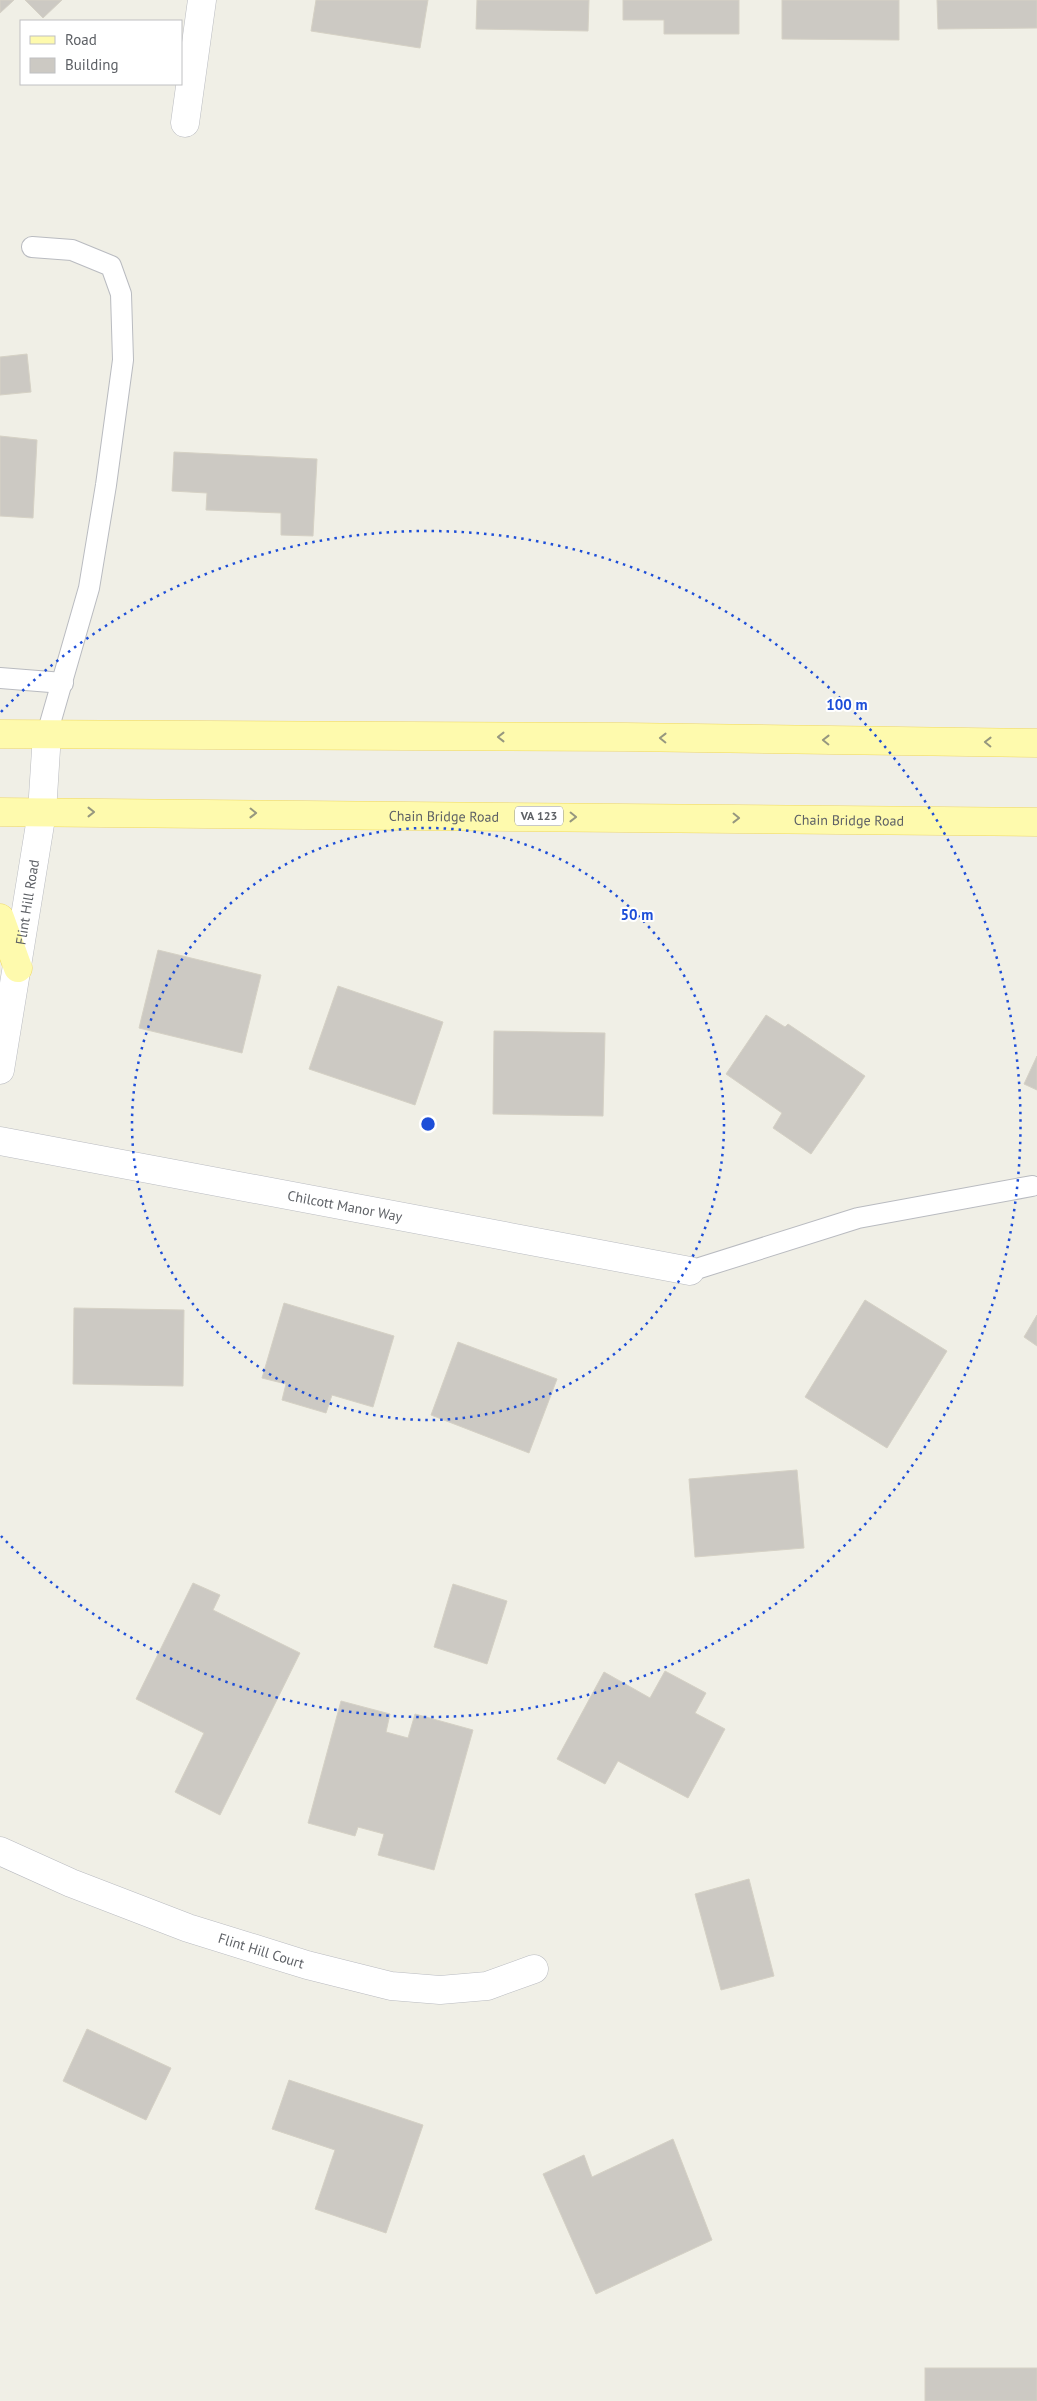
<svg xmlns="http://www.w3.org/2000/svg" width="1037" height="2401" viewBox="0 0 1037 2401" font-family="'PT Sans',sans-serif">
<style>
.building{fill:#ccc9c3;stroke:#d5d1c5}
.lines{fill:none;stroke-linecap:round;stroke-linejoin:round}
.service-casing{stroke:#b9bbc0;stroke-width:22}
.minor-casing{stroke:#b9bbc0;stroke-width:29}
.tertiary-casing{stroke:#b9bbc0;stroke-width:29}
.primary-casing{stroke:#f0d85f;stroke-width:29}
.service{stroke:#fff;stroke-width:20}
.minor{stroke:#fff;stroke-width:28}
.tertiary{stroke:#fff;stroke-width:28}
.primary{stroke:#fefaad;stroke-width:28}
.oneway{stroke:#96977f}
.ring{fill:none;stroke:#1d4ed8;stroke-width:2.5;stroke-dasharray:2.5 5}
.labels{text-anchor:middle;stroke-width:4;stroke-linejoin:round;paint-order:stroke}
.shield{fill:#fff;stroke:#8e9094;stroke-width:1}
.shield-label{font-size:12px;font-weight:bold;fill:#5e6166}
.street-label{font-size:14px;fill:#5e6166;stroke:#fff}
.centre{fill:#1d4ed8;stroke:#fff;stroke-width:2.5}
.ring-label{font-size:15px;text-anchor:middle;font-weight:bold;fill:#1d4ed8;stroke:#fff;stroke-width:4;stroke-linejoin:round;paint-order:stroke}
</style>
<rect width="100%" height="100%" fill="#f0efe6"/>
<g class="building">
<polygon points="0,0 14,0 0,13"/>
<polygon points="25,0 62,0 43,18"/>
<polygon points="316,0 428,0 420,48 311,31"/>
<polygon points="477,0 589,0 588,31 476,29"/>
<polygon points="623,0 739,0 739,34 664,34 664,20 623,20"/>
<polygon points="782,0 899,0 899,40 782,39"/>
<polygon points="937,0 1037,0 1037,28 938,29"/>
<polygon points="27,354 31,392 0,395 0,357"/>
<polygon points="0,436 37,440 33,518 0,516"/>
<polygon points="174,452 317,459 313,536 281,535 281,513 206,510 207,493 172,491"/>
<polygon points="158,950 261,975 242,1053 139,1028"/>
<polygon points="338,986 443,1022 415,1105 309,1069"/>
<polygon points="766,1015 785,1027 788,1024 865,1076 811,1154 773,1128 782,1113 726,1074"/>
<polygon points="494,1031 605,1033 603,1116 493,1114"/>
<polygon points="1037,1056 1037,1090 1024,1084"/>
<polygon points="865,1300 947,1351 887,1448 805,1397"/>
<polygon points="284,1303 394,1336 373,1407 332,1395 326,1413 282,1400 286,1384 262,1378"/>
<polygon points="74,1308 184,1310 183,1386 73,1384"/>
<polygon points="1037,1315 1037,1346 1024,1337"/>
<polygon points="458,1342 557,1379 529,1453 431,1415"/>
<polygon points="797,1470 804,1548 695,1557 689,1479"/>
<polygon points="193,1583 220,1595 213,1610 300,1653 220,1815 175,1792 204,1733 136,1699"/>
<polygon points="453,1584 507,1601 487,1664 434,1647"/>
<polygon points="665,1671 706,1693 695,1713 725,1729 688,1798 618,1761 605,1784 557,1759 604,1672 650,1698"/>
<polygon points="341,1701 390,1714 386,1732 408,1738 415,1714 473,1730 434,1870 378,1855 384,1834 358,1827 355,1836 308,1823"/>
<polygon points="749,1879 774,1976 721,1990 695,1894"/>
<polygon points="87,2029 171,2068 146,2120 63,2081"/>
<polygon points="289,2080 423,2125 386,2233 315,2209 335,2150 272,2129"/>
<polygon points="673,2139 712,2240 596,2294 543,2174 584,2155 592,2177"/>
<rect x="925" y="2368" width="112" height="33"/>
</g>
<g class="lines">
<defs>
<g id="service">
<polyline points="32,247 72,250 111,266 121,294 123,360 106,485 89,588 47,734"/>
<polyline points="0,678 63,683"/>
<polyline points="690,1271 858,1218 1032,1186"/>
</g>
<g id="minor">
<polyline points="185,123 202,0"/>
<path id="s1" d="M0 1141 690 1271"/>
<path id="s2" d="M0 1851 71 1883 188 1928 307 1965 391 1986 440 1990 487 1986 534 1969"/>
</g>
<g id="tertiary">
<path id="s3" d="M0 1070 42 812 47 734"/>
</g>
<g id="primary">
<polyline points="0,734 626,737 1037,743"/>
<path id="s4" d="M0 812 1037 822"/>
<polyline points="0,918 18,968"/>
</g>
</defs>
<use href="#service" class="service-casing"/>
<use href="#minor" class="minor-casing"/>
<use href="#tertiary" class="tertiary-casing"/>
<use href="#primary" class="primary-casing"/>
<use href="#service" class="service"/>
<use href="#minor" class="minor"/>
<use href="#tertiary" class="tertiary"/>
<use href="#primary" class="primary"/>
</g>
<defs><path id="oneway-chevron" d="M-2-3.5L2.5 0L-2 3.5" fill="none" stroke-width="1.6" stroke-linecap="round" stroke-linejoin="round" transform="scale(1.25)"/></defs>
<g class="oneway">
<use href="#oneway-chevron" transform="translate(501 737) rotate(-180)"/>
<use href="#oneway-chevron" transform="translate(663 738) rotate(-179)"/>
<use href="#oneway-chevron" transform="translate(826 740) rotate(-179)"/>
<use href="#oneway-chevron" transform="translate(988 742) rotate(-179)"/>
<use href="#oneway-chevron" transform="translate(91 812)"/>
<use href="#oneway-chevron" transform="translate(253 813) rotate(1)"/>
<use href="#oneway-chevron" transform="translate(573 817) rotate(1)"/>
<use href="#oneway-chevron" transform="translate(736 818) rotate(1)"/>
</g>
<g class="ring">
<circle cx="428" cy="1124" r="296"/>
<path d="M1 712A593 593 0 1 1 1 1536"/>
</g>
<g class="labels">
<rect class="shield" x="515" y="806.5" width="48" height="19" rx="4"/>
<g class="shield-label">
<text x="539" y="820">VA 123</text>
</g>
<g class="street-label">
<text dy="5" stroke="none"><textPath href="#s4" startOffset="444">Chain Bridge Road</textPath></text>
<text dy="5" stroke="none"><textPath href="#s4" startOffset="849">Chain Bridge Road</textPath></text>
<text dy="5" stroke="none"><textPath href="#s3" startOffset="170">Flint Hill Road</textPath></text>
<text dy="5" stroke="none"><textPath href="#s1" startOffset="351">Chilcott Manor Way</textPath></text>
<text dy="5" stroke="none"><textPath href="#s2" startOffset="280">Flint Hill Court</textPath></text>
</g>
</g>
<circle cx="428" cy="1124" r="8" class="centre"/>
<g class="ring-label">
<text x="847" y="710">100 m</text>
<text x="637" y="920">50 m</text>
</g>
<rect x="20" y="20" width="162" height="65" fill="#ffffff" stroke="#bfc0c2"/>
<rect x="30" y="36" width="25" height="8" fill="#fefaad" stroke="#bfc0c2"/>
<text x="65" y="45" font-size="15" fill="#5e6166">Road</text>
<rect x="30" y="58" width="25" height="15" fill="#ccc9c3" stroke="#bfc0c2"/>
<text x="65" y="70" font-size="15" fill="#5e6166">Building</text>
</svg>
